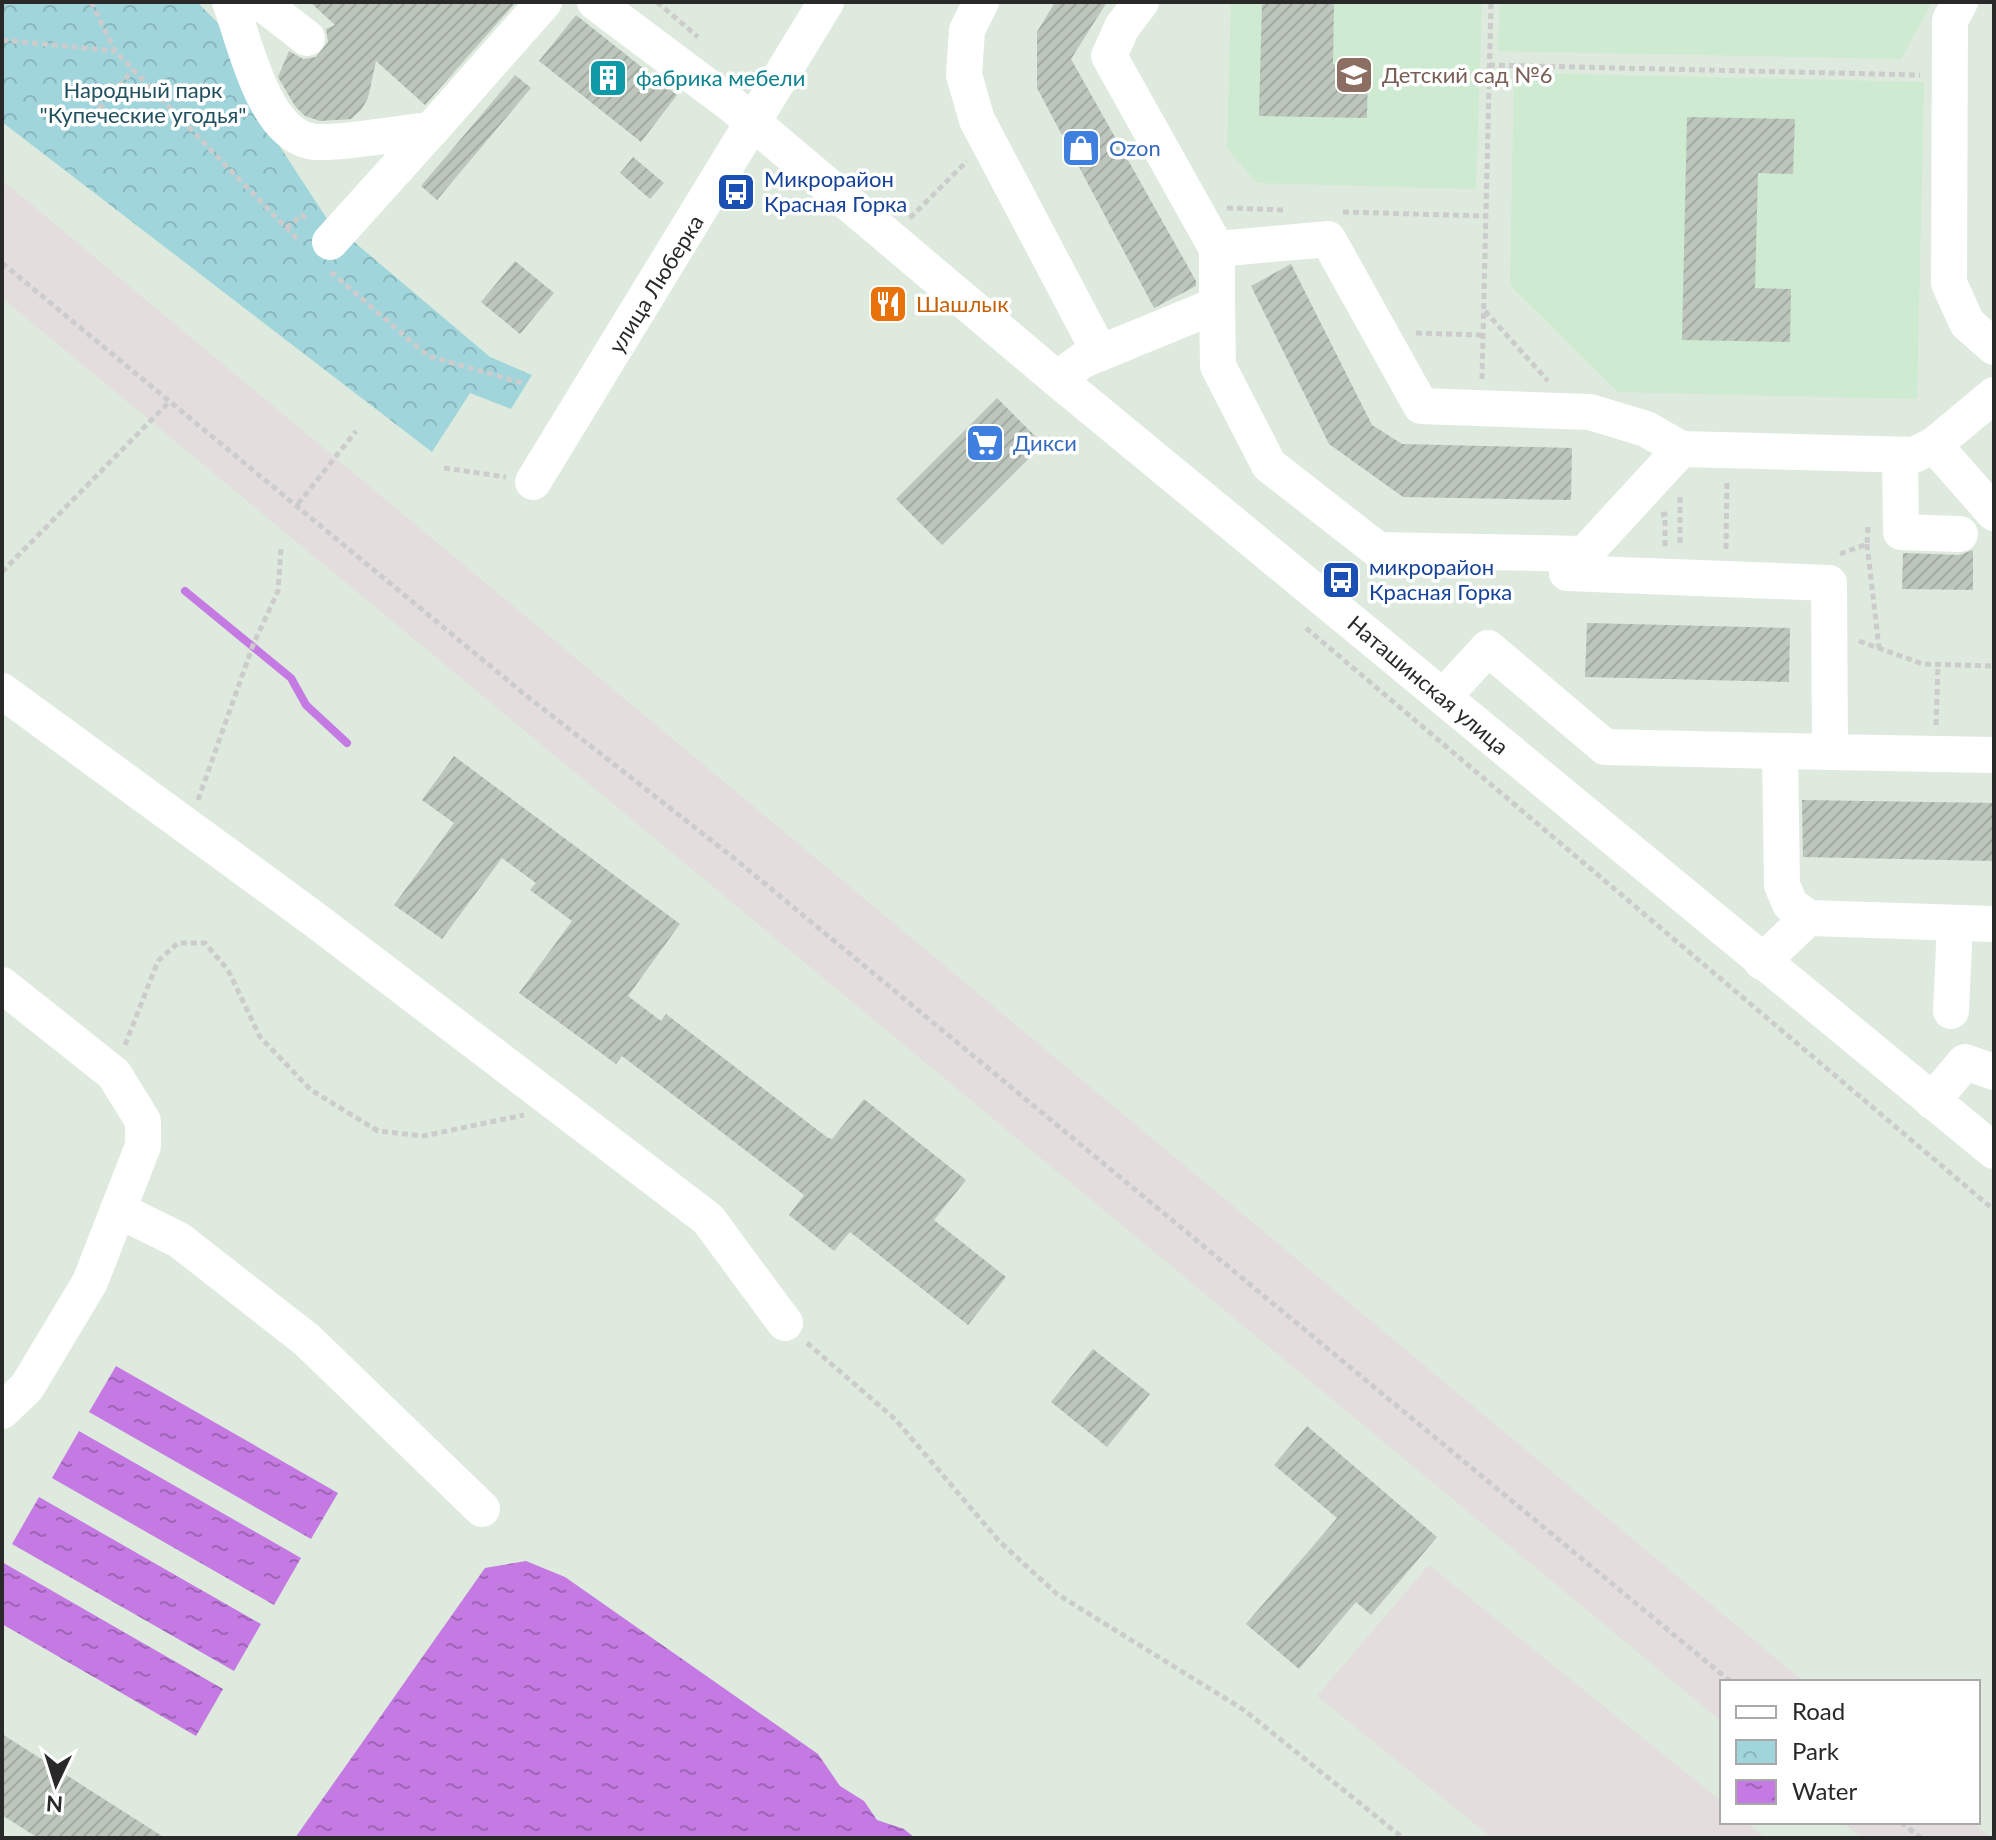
<svg xmlns="http://www.w3.org/2000/svg" width="1996" height="1840" viewBox="0 0 1996 1840" font-family="Lato,sans-serif">
<style>
.industrial{fill:#e3ddde}
.education{fill:#ceead1}
.park{fill:url(#park-crowns)}
.water{fill:url(#water-ripples)}
.lines{fill:none;stroke-linecap:round;stroke-linejoin:round}
.stream{stroke:#c47ae2;stroke-width:8}
.building{fill:url(#building-hatch)}
.path{stroke:#ccc;stroke-width:5;stroke-dasharray:6 4;stroke-linecap:butt}
.minor{stroke:#fff;stroke-width:36}
.labels{text-anchor:middle;stroke-width:7;stroke-linejoin:round;paint-order:stroke}
.education-label{font-size:22px;fill:#785e54;stroke:#fff;text-anchor:start}
.culture-label{font-size:22px;fill:#0d838f;stroke:#fff;text-anchor:start}
.park-label{font-size:22px;fill:#21505f;stroke:#fff}
.shop-label{font-size:22px;fill:#366cbe;stroke:#fff;text-anchor:start}
.transit-label{font-size:22px;fill:#164399;stroke:#fff;text-anchor:start}
.street-label{font-size:22px;fill:#292929;stroke:#fff}
.food-label{font-size:22px;fill:#c56008;stroke:#fff;text-anchor:start}
</style>
<defs>
<pattern id="park-crowns" width="20" height="18" patternUnits="userSpaceOnUse" patternTransform="scale(2)"><rect width="20" height="18" fill="#9fd5db"/><path d="M2 6a3 3 0 1 1 6 0M12 15a3 3 0 1 1 6 0" fill="none" stroke="#89b7bc"/></pattern>
<pattern id="water-ripples" width="26" height="14" patternUnits="userSpaceOnUse" patternTransform="scale(2)"><rect width="26" height="14" fill="#c47ae2"/><path d="M2 4q2-2 4 0t4 0M15 11q2-2 4 0t4 0" fill="none" stroke="#9f64b7"/></pattern>
<pattern id="building-hatch" width="6" height="6" patternUnits="userSpaceOnUse" patternTransform="scale(2)"><rect width="6" height="6" fill="#bcc6bc"/><path d="M-1 1l2-2M0 6l6-6M5 7l2-2" fill="none" stroke="#a2aaa2"/></pattern>
</defs>
<rect width="100%" height="100%" fill="#ddeadd"/>
<g class="industrial">
<polygon points="2,180 1804,1682 1722,1682 1722,1722 2,298"/>
<polygon points="1429,1565 1722,1802 1722,1822 1746,1822 1766,1838 1492,1838 1317,1696"/>
<polygon points="1843,1822 1972,1822 1991,1838 1862,1838"/>
</g>
<g class="education">
<polygon points="1231,2 1482,2 1476,189 1257,183 1227,148"/>
<polygon points="1500,2 1932,2 1901,59 1498,51"/>
<polygon points="1514,73 1924,82 1917,399 1618,392 1510,285"/>
</g>
<polygon class="park" points="2,2 197,2 222,27 243,90 327,219 490,357 532,375 511,409 470,393 432,452 2,122"/>
<g class="water">
<polygon points="116,1366 338,1493 311,1539 89,1412"/>
<polygon points="79,1431 301,1558 274,1605 52,1478"/>
<polygon points="39,1497 261,1624 234,1671 12,1544"/>
<polygon points="526,1561 565,1577 818,1754 840,1786 864,1801 877,1820 904,1829 915,1838 295,1838 485,1568"/>
<polygon points="2,1562 223,1689 196,1736 2,1624"/>
</g>
<g class="lines">
<polyline class="stream" points="185,591 291,678 306,705 347,743"/>
</g>
<g class="building">
<polygon points="310,2 516,2 425,105 376,61 368,98 361,110 351,119 320,121 305,116 295,106 278,77 289,51 303,59 316,57 328,42 326,29 335,25"/>
<polygon points="1055,2 1107,2 1071,59 1196,281 1196,286 1154,308 1037,88 1037,32"/>
<polygon points="1262,2 1334,2 1333,64 1368,65 1367,118 1259,116"/>
<polygon points="576,15 677,95 641,142 539,61"/>
<polygon points="515,75 531,88 437,200 421,186"/>
<polygon points="1687,117 1795,119 1793,174 1758,173 1755,288 1791,289 1790,342 1682,340"/>
<polygon points="633,157 664,183 650,199 620,173"/>
<polygon points="515,261 554,293 520,334 481,302"/>
<polygon points="1291,264 1372,425 1402,444 1572,448 1571,500 1403,497 1329,444 1251,286"/>
<polygon points="997,398 1043,444 942,545 896,499"/>
<polygon points="1973,550 1973,590 1902,589 1903,553 1959,555"/>
<polygon points="1587,623 1790,628 1789,682 1585,677"/>
<polygon points="454,756 680,924 628,996 661,1021 666,1014 828,1138 832,1139 864,1099 966,1180 934,1220 1006,1277 968,1325 850,1232 834,1251 789,1215 804,1195 622,1056 616,1064 519,993 572,921 530,890 536,883 502,858 442,939 394,905 454,823 422,800"/>
<polygon points="1802,800 1994,803 1994,861 1803,857"/>
<polygon points="1093,1349 1150,1394 1107,1447 1051,1402"/>
<polygon points="1307,1426 1437,1537 1371,1615 1356,1602 1299,1669 1246,1624 1337,1518 1274,1465"/>
<polygon points="2,1734 165,1838 38,1838 2,1815"/>
</g>
<g class="lines">
<g class="path">
<polyline points="91,2 115,51 300,242"/>
<polyline points="657,2 698,37"/>
<polyline points="2,40 115,51"/>
<polyline points="1489,65 1920,75"/>
<polyline points="99,109 133,70"/>
<polyline points="1227,208 1285,210"/>
<polyline points="1343,212 1486,216"/>
<polyline points="910,218 967,161"/>
<polyline points="286,228 302,215 308,221"/>
<polyline points="2,263 523,693 735,859 1731,1682"/>
<polyline points="331,272 428,356 526,384"/>
<polyline points="1485,311 1548,381"/>
<polyline points="1416,333 1483,335"/>
<polyline points="1482,379 1491,2"/>
<polyline points="444,468 506,477"/>
<polyline points="1680,497 1680,547"/>
<polyline points="298,504 356,431"/>
<polyline points="1661,515 1665,514 1665,547"/>
<polyline points="1867,544 1879,648"/>
<polyline points="1726,549 1727,479"/>
<polyline points="1840,554 1867,544 1868,527"/>
<polyline points="2,572 170,401"/>
<polyline points="1306,628 1994,1210"/>
<polyline points="1859,641 1923,664 1994,666"/>
<polyline points="1936,725 1938,665"/>
<polyline points="198,800 253,645 278,591 281,548"/>
<polyline points="125,1045 158,961 178,943 205,943 228,970 260,1037 311,1090 378,1131 423,1136 524,1115"/>
<polyline points="807,1343 895,1419 999,1541 1057,1594 1244,1710 1403,1838"/>
<polyline points="1901,1822 1921,1838"/>
</g>
<g class="minor">
<path d="M230 2C245 42 262 129 309 141 330 146 406 132 431 130L544 2"/>
<polyline points="249,2 263,4 307,38"/>
<polyline points="595,2 731,104 1057,379 1994,1151"/>
<polyline points="981,2 967,30 964,75 977,120 1100,353"/>
<polyline points="1141,2 1122,27 1109,56 1217,249"/>
<polyline points="1960,2 1950,20 1949,283 1967,323 1994,347"/>
<polyline points="330,242 431,130"/>
<polyline points="1217,305 1218,366 1269,465 1378,550 1585,554"/>
<polyline points="1057,379 1083,360 1217,305 1217,249 1328,239 1421,406 1590,412 1646,429 1681,449 1567,573 1829,583 1830,752 1994,755"/>
<polyline points="1934,445 1994,513"/>
<polyline points="1681,449 1914,455 1934,445 1994,395"/>
<polyline points="1900,455 1901,532 1960,534"/>
<polyline points="533,482 826,2"/>
<polyline points="2,691 314,919 708,1219 785,1323"/>
<polyline points="1443,697 1488,648 1605,747 1830,752"/>
<polyline points="1780,751 1782,885 1790,904 1808,918"/>
<polyline points="1762,962 1808,918 1994,924"/>
<polyline points="2,985 114,1074 143,1121 143,1146 90,1282 27,1387 2,1411"/>
<polyline points="1951,1011 1955,923"/>
<polyline points="1932,1101 1965,1062 1994,1072"/>
<polyline points="118,1210 179,1240 307,1340 482,1509"/>
</g>
</g>
<defs>
<symbol id="school-square" viewBox="-11 -11 22 22"><rect x="-9" y="-9" width="18" height="18" rx="4" fill="#8d6e63" stroke="#fff"/><path d="M0-5L7-2L0 1L-7-2ZM-4 1L0 2.5L4 1V4Q0 6-4 4Z" fill="#fff"/></symbol>
<symbol id="building-square" viewBox="-11 -11 22 22"><rect x="-9" y="-9" width="18" height="18" rx="4" fill="#0f9aa8" stroke="#fff"/><path d="M-4-6H4V6H1V3H-1V6H-4ZM-2.5-4.3h1.7v1.8h-1.7ZM.8-4.3h1.7v1.8H.8ZM-2.5-1h1.7V.8h-1.7ZM.8-1h1.7V.8H.8Z" fill="#fff"/></symbol>
<symbol id="shop-square" viewBox="-11 -11 22 22"><rect x="-9" y="-9" width="18" height="18" rx="4" fill="#3f7fe0" stroke="#fff"/><path d="M-5-2.5h2.3a2.7 3.5 0 0 1 5.4 0H5L5.5 6h-11ZM-1.5-2.5h3a1.5 2.3 0 0 0-3 0Z" fill="#fff"/></symbol>
<symbol id="bus-square" viewBox="-11 -11 22 22"><rect x="-9" y="-9" width="18" height="18" rx="4" fill="#1a4fb4" stroke="#fff"/><path d="M-5-6H5V4H4V6H2V4H-2V6H-4V4H-5ZM-3.5-4V0h7V-4ZM-3.5 1.2v1.5H-2V1.2ZM2 1.2v1.5H3.5V1.2Z" fill="#fff"/></symbol>
<symbol id="restaurant-square" viewBox="-11 -11 22 22"><rect x="-9" y="-9" width="18" height="18" rx="4" fill="#e8710a" stroke="#fff"/><path d="M-5-6h1v4h1v-4h1v4h1v-4h1v5L-1.5 .5V6h-2V.5L-5-1ZM5-6V6H3V1.5H1.5Q1.5-4 5-6Z" fill="#fff"/></symbol>
<symbol id="supermarket-square" viewBox="-11 -11 22 22"><rect x="-9" y="-9" width="18" height="18" rx="4" fill="#3f7fe0" stroke="#fff"/><path d="M-6-5.5h2.5l.6 2H6L4.5 2H-2.5L-4.4-4H-6ZM-1.5 3.2a1.3 1.3 0 1 0 .1 0ZM3 3.2a1.3 1.3 0 1 0 .1 0Z" fill="#fff"/></symbol>
</defs>
<g fill-rule="evenodd">
<use href="#school-square" x="1332" y="53" width="44" height="44"/>
<use href="#building-square" x="586" y="56" width="44" height="44"/>
<use href="#shop-square" x="1059" y="126" width="44" height="44"/>
<use href="#bus-square" x="714" y="170" width="44" height="44"/>
<use href="#restaurant-square" x="866" y="282" width="44" height="44"/>
<use href="#supermarket-square" x="963" y="421" width="44" height="44"/>
<use href="#bus-square" x="1319" y="558" width="44" height="44"/>
</g>
<g class="labels">
<g class="education-label">
<text x="1382" y="83">Детский сад №6</text>
</g>
<g class="culture-label">
<text x="636" y="86">фабрика мебели</text>
</g>
<g class="park-label">
<text x="143" y="98">Народный парк<tspan x="143" dy="25">"Купеческие угодья"</tspan></text>
</g>
<g class="shop-label">
<text x="1109" y="156">Ozon</text>
<text x="1013" y="451">Дикси</text>
</g>
<g class="transit-label">
<text x="764" y="187">Микрорайон<tspan x="764" dy="25">Красная Горка</tspan></text>
<text x="1369" y="575">микрорайон<tspan x="1369" dy="25">Красная Горка</tspan></text>
</g>
<g class="street-label">
<text transform="translate(656 284) rotate(-58)" y="8">улица Люберка</text>
<text transform="translate(1428 685) rotate(40)" y="8">Наташинская улица</text>
</g>
<g class="food-label">
<text x="916" y="312">Шашлык</text>
</g>
</g>
<rect width="1996" height="1840" fill="none" stroke="#292929" stroke-width="8"/>
<rect x="1720" y="1680" width="260" height="144" fill="#ffffff" stroke="#a9a9a9" stroke-width="2"/>
<rect x="1736" y="1706" width="40" height="12" fill="#ffffff" stroke="#a9a9a9" stroke-width="2"/>
<text x="1792" y="1720" font-size="24" fill="#292929">Road</text>
<rect x="1736" y="1740" width="40" height="24" fill="url(#park-crowns)" stroke="#a9a9a9" stroke-width="2"/>
<text x="1792" y="1760" font-size="24" fill="#292929">Park</text>
<rect x="1736" y="1780" width="40" height="24" fill="url(#water-ripples)" stroke="#a9a9a9" stroke-width="2"/>
<text x="1792" y="1800" font-size="24" fill="#292929">Water</text>
<g transform="translate(56 1784) rotate(184)" stroke="#ffffff" stroke-width="6" paint-order="stroke">
<path d="M0-6L14 30L0 20L-14 30Z" fill="#292929"/>
<text y="-12" font-size="22" font-weight="bold" text-anchor="middle" fill="#292929">N</text>
</g>
</svg>
